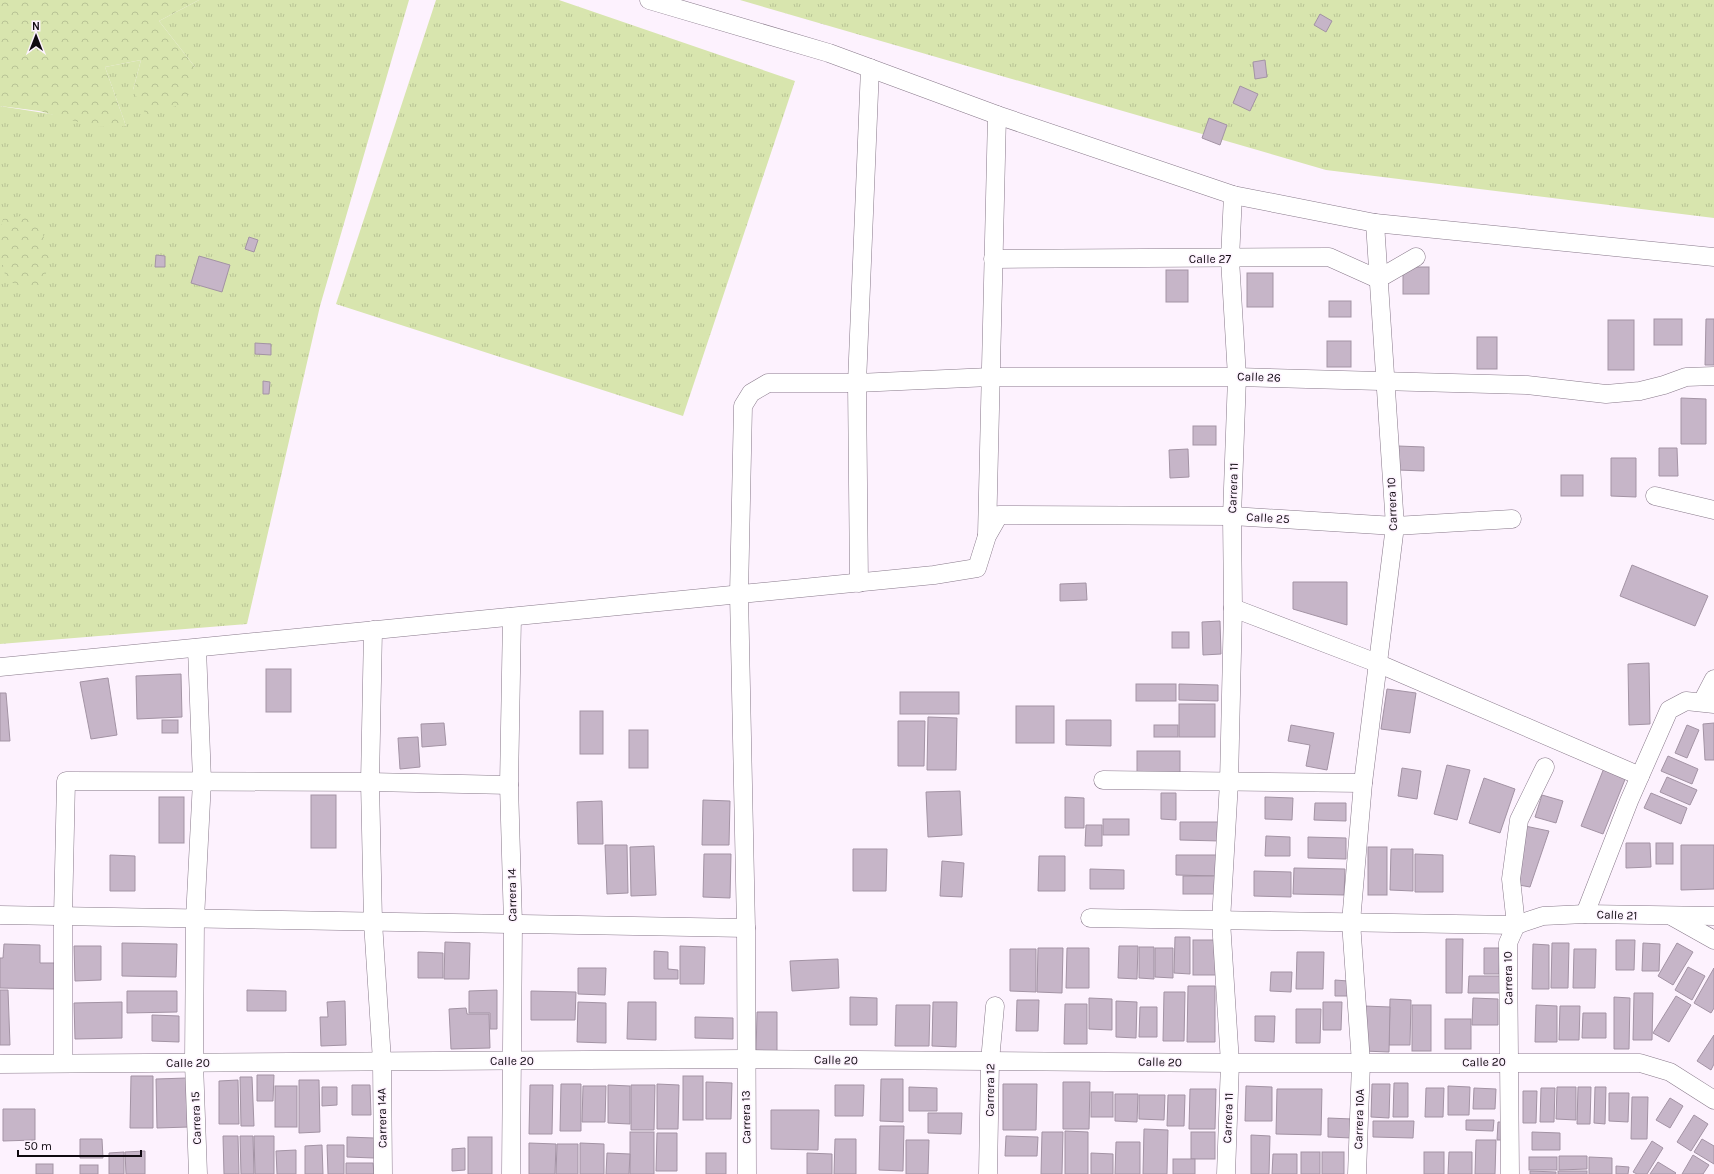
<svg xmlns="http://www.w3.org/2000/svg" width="1714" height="1174" viewBox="0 0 1714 1174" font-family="Karla,sans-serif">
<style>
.grass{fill:url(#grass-tufts)}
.forest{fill:url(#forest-crowns)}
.building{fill:#c6b5c8;stroke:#a393a4}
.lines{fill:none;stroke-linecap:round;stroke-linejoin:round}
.street-casing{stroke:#88798a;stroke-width:19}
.street{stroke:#fff;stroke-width:18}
.labels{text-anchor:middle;stroke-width:3;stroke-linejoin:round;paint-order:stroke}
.street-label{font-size:12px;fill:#100a11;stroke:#fdf2fe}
</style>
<defs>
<pattern id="grass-tufts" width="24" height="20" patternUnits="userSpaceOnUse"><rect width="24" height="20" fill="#d8e5ae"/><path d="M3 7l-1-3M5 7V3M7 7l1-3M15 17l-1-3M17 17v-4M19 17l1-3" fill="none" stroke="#b8c395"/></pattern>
<pattern id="forest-crowns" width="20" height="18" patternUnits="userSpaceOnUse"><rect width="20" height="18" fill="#d8e5ae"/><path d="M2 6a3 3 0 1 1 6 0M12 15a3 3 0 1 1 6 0" fill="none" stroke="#b8c395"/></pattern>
</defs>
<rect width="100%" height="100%" fill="#fdf2fe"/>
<g class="grass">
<polygon points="199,0 409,0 320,306 247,624 0,644 0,106 126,126 105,67 141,60 133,90 195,67 159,21"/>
<polygon points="436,0 559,0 795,81 683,416 336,304"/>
<polygon points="740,0 1714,0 1714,218 1326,170"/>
</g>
<g class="forest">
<polygon points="0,0 199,0 159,21 195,67 186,103 146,115 133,90 141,60 105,67 126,126 96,127 39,111 0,106"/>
<path d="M22 216 38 220C43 231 44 244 51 253L43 286 26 289 6 280 3 265H0V232L3 219Z"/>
</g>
<g class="building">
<polygon points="1320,14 1332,21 1326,32 1314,25"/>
<polygon points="1265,60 1267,77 1255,79 1253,62"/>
<polygon points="1240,86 1258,94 1250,111 1233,103"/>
<polygon points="1209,118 1227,125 1220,145 1202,138"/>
<polygon points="249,237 258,240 254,252 245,249"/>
<polygon points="156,255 165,256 165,267 155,267"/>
<polygon points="199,256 230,265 222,292 191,283"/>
<rect x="1403" y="267" width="26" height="27"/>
<rect x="1166" y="270" width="22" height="32"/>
<rect x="1247" y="273" width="26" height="34"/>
<rect x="1329" y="301" width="22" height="16"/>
<rect x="1654" y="319" width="28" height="26"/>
<polygon points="1706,319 1714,319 1714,365 1705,365"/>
<rect x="1608" y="320" width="26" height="50"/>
<rect x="1477" y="337" width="20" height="32"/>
<rect x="1327" y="341" width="24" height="26"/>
<polygon points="255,343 271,344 271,355 255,354"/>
<polygon points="263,381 270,382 269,394 263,394"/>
<polygon points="1681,398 1706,399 1706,444 1681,444"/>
<rect x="1193" y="426" width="23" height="19"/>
<polygon points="1398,446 1424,447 1424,471 1398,470"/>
<polygon points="1659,448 1677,448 1678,476 1659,476"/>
<polygon points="1188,449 1189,477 1170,478 1169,450"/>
<polygon points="1611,458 1636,458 1636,497 1611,496"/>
<rect x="1561" y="475" width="22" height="21"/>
<polygon points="1632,565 1708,596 1695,626 1620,596"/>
<polygon points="1293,582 1347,582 1347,625 1293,609"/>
<polygon points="1086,583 1087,600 1060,601 1060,584"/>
<polygon points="1220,621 1221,654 1203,655 1202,622"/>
<rect x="1172" y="632" width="17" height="16"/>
<polygon points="1649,663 1650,724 1629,725 1628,664"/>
<rect x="266" y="669" width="25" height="43"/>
<polygon points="181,674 182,717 137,719 136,676"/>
<polygon points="108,678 117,735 91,739 80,682"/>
<rect x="1136" y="684" width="40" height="17"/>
<polygon points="1179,684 1218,685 1218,701 1179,700"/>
<polygon points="1387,689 1416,693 1410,733 1381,729"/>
<rect x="900" y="692" width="59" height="22"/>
<polygon points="0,693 6,693 10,741 0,741"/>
<rect x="1179" y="704" width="36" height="33"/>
<rect x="1016" y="706" width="38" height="37"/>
<rect x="580" y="711" width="23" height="43"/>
<polygon points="928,717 957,718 956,770 927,770"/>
<rect x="162" y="720" width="16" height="13"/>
<polygon points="1066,720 1111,720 1111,746 1066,745"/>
<polygon points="898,721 925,721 924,766 898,766"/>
<polygon points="444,723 446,745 422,747 421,724"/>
<polygon points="1714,723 1714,760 1705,760 1703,724"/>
<rect x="1154" y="725" width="24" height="12"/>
<polygon points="1291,725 1334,733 1327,770 1306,766 1310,745 1288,741"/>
<polygon points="1687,725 1699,730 1687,758 1675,753"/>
<rect x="629" y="730" width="19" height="38"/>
<polygon points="418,737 420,767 400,769 398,738"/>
<rect x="1137" y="751" width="43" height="22"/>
<polygon points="1668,756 1698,769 1692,784 1661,771"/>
<polygon points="1447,765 1470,770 1457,820 1434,814"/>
<polygon points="1402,768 1421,771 1417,799 1398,796"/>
<polygon points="1604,768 1626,777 1603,834 1581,826"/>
<polygon points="1667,777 1697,790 1690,805 1660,792"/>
<polygon points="1484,778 1515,789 1500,833 1469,823"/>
<polygon points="960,791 962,835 928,837 926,792"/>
<polygon points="1161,793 1176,793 1176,820 1161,819"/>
<polygon points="1651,793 1687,808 1681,824 1644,808"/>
<rect x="311" y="795" width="25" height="53"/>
<polygon points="1542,795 1563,801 1556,823 1535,817"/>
<rect x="159" y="797" width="25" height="46"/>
<polygon points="1065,797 1084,798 1084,828 1065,828"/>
<polygon points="1265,797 1293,798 1292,820 1265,819"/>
<polygon points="703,800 730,801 729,845 702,845"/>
<polygon points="602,801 603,844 578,844 577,802"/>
<polygon points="1315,803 1346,803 1346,821 1314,820"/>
<rect x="1103" y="819" width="26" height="16"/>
<polygon points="1180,822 1221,822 1220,841 1180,840"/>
<polygon points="1086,825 1102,825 1102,846 1085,846"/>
<polygon points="1525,826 1549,831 1530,887 1519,885"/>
<polygon points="1266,836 1290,837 1290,856 1265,856"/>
<polygon points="1308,837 1346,838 1346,859 1308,858"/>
<polygon points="1626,843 1650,843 1651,867 1626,868"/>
<rect x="1656" y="843" width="17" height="21"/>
<polygon points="605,845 627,845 628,893 607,894"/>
<polygon points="1681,845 1714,845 1714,889 1681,890"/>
<polygon points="654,846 656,895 631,896 630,847"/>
<rect x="1368" y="847" width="19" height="48"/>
<polygon points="853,849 887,849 886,891 853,891"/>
<polygon points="1391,849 1413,849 1413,891 1390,890"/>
<polygon points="704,854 731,854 730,898 703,897"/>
<polygon points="1415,854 1443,855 1443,892 1415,892"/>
<polygon points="110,855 135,856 135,891 110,891"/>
<polygon points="1176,855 1218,855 1218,876 1176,875"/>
<polygon points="1039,856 1065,856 1065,891 1038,891"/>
<polygon points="942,861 964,863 962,897 940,896"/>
<polygon points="1294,868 1345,869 1344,895 1293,894"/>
<polygon points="1090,869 1124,870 1124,889 1090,889"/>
<polygon points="1254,871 1291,872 1291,897 1254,896"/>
<rect x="1183" y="876" width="33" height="18"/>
<polygon points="1175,937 1190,937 1190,974 1174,973"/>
<polygon points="1446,939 1463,939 1462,993 1446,993"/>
<rect x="1193" y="940" width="23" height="35"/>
<polygon points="1616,940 1635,940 1634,970 1616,970"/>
<polygon points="445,942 470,943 469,979 444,979"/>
<polygon points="122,943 177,944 176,977 122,976"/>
<polygon points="1552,943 1569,943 1568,988 1551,988"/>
<polygon points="1643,943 1660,944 1659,971 1642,971"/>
<polygon points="1677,943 1693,952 1673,985 1658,976"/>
<polygon points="4,944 40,945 40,963 56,963 56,989 0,988 0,958 3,958"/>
<polygon points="1533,944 1549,945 1549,989 1532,989"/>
<polygon points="74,946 101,946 101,980 75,981"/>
<polygon points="680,946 705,947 704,984 680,984"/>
<polygon points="1119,946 1138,946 1137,979 1118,978"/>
<polygon points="1139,947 1154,947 1154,979 1139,978"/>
<polygon points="1038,948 1063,948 1062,993 1037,992"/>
<polygon points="1067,948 1089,948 1089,988 1066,988"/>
<polygon points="1155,948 1173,948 1173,978 1155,977"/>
<polygon points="1484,948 1500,948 1499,974 1484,974"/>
<polygon points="1010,949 1036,949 1036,992 1010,991"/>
<polygon points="1574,949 1596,949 1595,988 1573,988"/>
<polygon points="654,951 668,952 668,969 678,970 678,979 654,979"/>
<polygon points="418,952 443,953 443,978 418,978"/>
<polygon points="1297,952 1324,952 1323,989 1296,989"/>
<polygon points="838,959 839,988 792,991 790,961"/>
<polygon points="1688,967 1705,976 1692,1000 1675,990"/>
<polygon points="578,968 606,968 605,995 578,994"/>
<polygon points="1714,968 1714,1008 1711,1013 1694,1003"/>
<polygon points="1271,972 1292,972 1291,992 1270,991"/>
<polygon points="1469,976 1501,976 1501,993 1468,993"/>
<polygon points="1335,980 1348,981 1348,996 1335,996"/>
<polygon points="1188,986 1215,986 1215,1042 1187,1042"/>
<polygon points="0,990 8,990 10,1045 0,1045"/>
<polygon points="247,990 286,991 286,1011 247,1011"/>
<polygon points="497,990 497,1029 490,1029 490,1013 469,1013 469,991"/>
<polygon points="127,991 177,991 177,1012 127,1013"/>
<polygon points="531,991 576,992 575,1020 531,1020"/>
<polygon points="1164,992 1185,992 1184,1041 1163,1041"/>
<polygon points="1634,993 1653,993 1652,1040 1633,1040"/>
<polygon points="1676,996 1691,1005 1669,1042 1653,1033"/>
<polygon points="850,997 877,998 877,1025 850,1025"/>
<polygon points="1614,997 1630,998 1629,1049 1614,1049"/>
<polygon points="1089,998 1112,999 1112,1030 1089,1029"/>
<polygon points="1473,998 1498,999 1498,1025 1472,1025"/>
<polygon points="1390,999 1411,1000 1410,1045 1389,1045"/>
<polygon points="1017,1000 1039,1000 1038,1031 1016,1031"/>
<polygon points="345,1001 346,1045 321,1046 320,1017 328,1017 327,1002"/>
<polygon points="1116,1001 1137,1002 1136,1038 1116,1037"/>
<polygon points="122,1002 122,1038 75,1039 74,1003"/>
<polygon points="578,1002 606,1003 606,1043 577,1042"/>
<polygon points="628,1002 656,1002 656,1040 627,1039"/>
<polygon points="933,1002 957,1002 956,1047 932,1046"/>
<polygon points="1323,1002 1342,1002 1341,1030 1323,1030"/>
<polygon points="1065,1004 1087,1004 1087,1044 1064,1044"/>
<polygon points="896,1005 930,1005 929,1046 895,1046"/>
<rect x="1412" y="1005" width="19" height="46"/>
<polygon points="1536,1005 1557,1006 1557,1042 1535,1042"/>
<polygon points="1364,1006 1390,1007 1389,1052 1363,1051"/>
<polygon points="1560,1006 1580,1006 1579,1040 1559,1040"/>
<polygon points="1140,1007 1157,1007 1157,1037 1139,1037"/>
<polygon points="466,1008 467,1014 489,1014 490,1048 451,1049 449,1009"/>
<polygon points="1296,1009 1321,1009 1320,1043 1296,1043"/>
<polygon points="757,1012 777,1012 777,1054 756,1054"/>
<polygon points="1583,1013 1606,1013 1606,1038 1582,1038"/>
<polygon points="152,1015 179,1016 179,1042 152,1041"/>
<polygon points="1255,1016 1275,1016 1274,1042 1255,1041"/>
<polygon points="695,1017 733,1018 733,1039 695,1038"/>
<rect x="1445" y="1019" width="26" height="30"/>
<polygon points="1714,1035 1714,1064 1711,1070 1697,1061"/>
<polygon points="257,1075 274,1075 273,1101 257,1101"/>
<polygon points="131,1076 153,1076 153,1128 130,1128"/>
<rect x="683" y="1076" width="20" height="44"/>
<polygon points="240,1077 252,1077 254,1126 241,1126"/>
<polygon points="187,1078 189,1127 157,1128 156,1079"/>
<polygon points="881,1079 903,1079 903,1122 880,1121"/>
<polygon points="238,1080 239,1124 219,1124 219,1081"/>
<polygon points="299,1080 319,1080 320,1132 299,1133"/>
<polygon points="706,1082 732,1083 731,1119 706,1119"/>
<polygon points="1063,1082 1090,1082 1089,1129 1063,1129"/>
<polygon points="1394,1083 1408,1083 1408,1117 1393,1117"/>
<polygon points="561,1084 581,1084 581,1131 560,1131"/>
<polygon points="657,1084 679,1085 678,1129 657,1129"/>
<polygon points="1003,1084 1037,1084 1036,1130 1003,1130"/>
<polygon points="1372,1084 1390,1084 1389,1118 1371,1117"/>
<polygon points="352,1085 370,1085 371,1115 352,1115"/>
<polygon points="530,1085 553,1085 552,1134 529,1134"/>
<polygon points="608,1085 630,1086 630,1124 608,1123"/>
<polygon points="631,1085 655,1085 654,1130 631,1130"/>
<polygon points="835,1085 864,1085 863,1116 835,1116"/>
<rect x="275" y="1086" width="22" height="41"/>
<polygon points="583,1086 606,1086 605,1122 582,1122"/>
<polygon points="1246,1086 1272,1087 1272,1121 1245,1121"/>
<polygon points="1448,1086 1470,1087 1469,1115 1448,1115"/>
<polygon points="322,1087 337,1087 337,1105 322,1106"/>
<polygon points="909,1087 937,1088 937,1111 909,1111"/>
<polygon points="1557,1087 1576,1087 1576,1120 1556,1119"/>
<polygon points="1578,1087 1591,1087 1590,1124 1577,1124"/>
<polygon points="1595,1087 1606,1087 1605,1124 1594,1123"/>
<polygon points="1426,1088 1444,1088 1443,1117 1425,1117"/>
<polygon points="1474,1088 1496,1089 1495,1109 1473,1109"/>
<polygon points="1541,1088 1555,1088 1554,1122 1540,1122"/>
<polygon points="1190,1089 1216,1089 1215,1129 1189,1129"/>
<polygon points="1277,1089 1322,1089 1321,1135 1276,1134"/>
<polygon points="1523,1091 1537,1091 1536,1123 1523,1123"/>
<rect x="1091" y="1092" width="22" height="25"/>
<polygon points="1609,1093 1629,1093 1628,1122 1609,1121"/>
<polygon points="1115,1094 1138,1094 1137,1122 1115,1121"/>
<polygon points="1139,1095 1165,1095 1164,1120 1139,1119"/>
<polygon points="1168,1095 1185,1095 1184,1126 1167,1126"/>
<polygon points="1632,1097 1648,1097 1647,1139 1631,1139"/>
<polygon points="1670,1098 1683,1106 1670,1128 1656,1120"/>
<polygon points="3,1109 35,1109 35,1140 3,1141"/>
<polygon points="771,1110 819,1110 818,1150 771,1149"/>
<polygon points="928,1113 962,1113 961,1134 928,1133"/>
<polygon points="1694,1115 1708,1124 1691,1151 1677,1142"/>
<polygon points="1328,1118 1352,1119 1352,1138 1328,1137"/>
<polygon points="1466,1120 1494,1120 1493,1131 1466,1130"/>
<polygon points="1373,1121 1414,1121 1413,1138 1373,1137"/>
<polygon points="1498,1122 1509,1122 1508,1140 1497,1140"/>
<polygon points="880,1126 904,1126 903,1171 879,1170"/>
<polygon points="1144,1129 1168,1130 1167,1174 1143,1174"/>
<polygon points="1065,1131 1088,1132 1088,1174 1065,1174"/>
<rect x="630" y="1132" width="24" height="42"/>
<polygon points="1042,1132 1063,1132 1062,1174 1041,1174"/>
<rect x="1191" y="1132" width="24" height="27"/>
<polygon points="1532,1132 1560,1133 1560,1150 1532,1150"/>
<polygon points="657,1133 677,1133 677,1171 656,1171"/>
<polygon points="1251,1135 1270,1136 1269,1174 1251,1174"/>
<polygon points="223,1136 238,1136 239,1174 224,1174"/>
<polygon points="240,1136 253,1136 254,1174 241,1174"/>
<polygon points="254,1136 274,1136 274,1174 255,1174"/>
<polygon points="1006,1136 1038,1137 1037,1156 1005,1156"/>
<polygon points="347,1137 374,1138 374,1158 347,1157"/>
<rect x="468" y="1137" width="24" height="37"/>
<polygon points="80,1139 102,1139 103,1158 80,1158"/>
<polygon points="835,1139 856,1139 856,1174 834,1174"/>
<polygon points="1702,1139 1714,1146 1714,1164 1694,1152"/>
<polygon points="906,1140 929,1140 928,1174 906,1174"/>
<polygon points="1476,1140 1496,1140 1495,1174 1475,1174"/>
<polygon points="1652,1141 1663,1148 1647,1174 1637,1174 1633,1172"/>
<polygon points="1116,1142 1140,1142 1140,1174 1115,1174"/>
<polygon points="529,1143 556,1144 555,1174 529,1174"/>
<polygon points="580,1143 604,1144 604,1174 580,1174"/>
<polygon points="557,1144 578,1144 578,1174 556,1174"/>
<polygon points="322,1145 323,1174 305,1174 305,1146"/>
<polygon points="327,1145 344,1145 344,1174 328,1174"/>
<polygon points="465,1148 465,1170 452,1171 452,1149"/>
<polygon points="296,1150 296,1174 277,1174 276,1151"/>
<polygon points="145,1151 145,1174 126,1174 125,1152"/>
<polygon points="124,1152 124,1174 109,1174 109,1153"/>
<rect x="1301" y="1152" width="19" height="22"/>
<rect x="1322" y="1152" width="22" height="22"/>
<rect x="1424" y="1152" width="20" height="22"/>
<polygon points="1449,1152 1472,1152 1472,1174 1448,1174"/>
<polygon points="607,1153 630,1154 629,1174 606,1174"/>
<rect x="706" y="1153" width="20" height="21"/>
<polygon points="807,1153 832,1154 832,1174 807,1174"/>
<polygon points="1091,1153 1113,1154 1113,1174 1091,1174"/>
<polygon points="1273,1154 1297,1154 1297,1174 1272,1174"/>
<polygon points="1693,1155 1709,1165 1703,1174 1682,1174"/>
<polygon points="1559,1156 1587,1156 1587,1169 1559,1170"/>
<rect x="1529" y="1157" width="28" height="13"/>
<polygon points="1589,1157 1612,1158 1612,1174 1589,1174"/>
<rect x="1173" y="1159" width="22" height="15"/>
<polygon points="1658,1162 1676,1173 1675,1174 1650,1174"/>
<polygon points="346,1163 373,1163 374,1174 346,1174"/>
<rect x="36" y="1164" width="17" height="10"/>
<rect x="80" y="1165" width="18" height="9"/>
<polygon points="1616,1166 1629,1167 1628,1174 1616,1174"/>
<polygon points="1530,1171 1556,1172 1556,1174 1530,1174"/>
<rect x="1558" y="1171" width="29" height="3"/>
</g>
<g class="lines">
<defs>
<g id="street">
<polyline points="649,0 829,53 997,115 1233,195 1375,223 1714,257"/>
<polyline points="993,259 1329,257 1378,279 1416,257"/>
<polyline points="1655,496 1714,510"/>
<polyline points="987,535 997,115"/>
<polyline points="859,583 857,383 870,68"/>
<polyline points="1233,608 1377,663 1640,776"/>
<polyline points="373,630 370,782 373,922 382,1061 383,1174"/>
<polyline points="197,648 202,781 195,919 194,1063 198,1174"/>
<polyline points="0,667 934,575 977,568 987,536 999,515 1232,516 1395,526 1512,519"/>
<polyline points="1702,702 1714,679"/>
<polyline points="1103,780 1363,783"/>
<polyline points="1585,914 1629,801 1669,710 1686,701 1714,704"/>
<polyline points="0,915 746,928"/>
<polyline points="1673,917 1714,940"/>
<polyline points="1090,918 1516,925 1543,916 1585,914 1714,916"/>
<polyline points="63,1063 63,916 66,781 370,782 509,785"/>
<polyline points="0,1064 745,1059 1230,1063 1640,1063 1670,1072 1714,1100"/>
<polyline points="511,1174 513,924 509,785 512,617"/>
<polyline points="747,1174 746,928 739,594 743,406 751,393 768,383 857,383 990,377 1237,377 1527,385 1606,394 1640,391 1664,385 1686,377 1714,376"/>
<polyline points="988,1174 990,1061 995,1006"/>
<polyline points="1226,1174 1230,1063 1221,921 1229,782 1233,608 1232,516 1237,377 1230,259 1233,195"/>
<polyline points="1357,1174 1361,1063 1351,922 1363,783 1395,526 1375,223"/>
<polyline points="1510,1174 1508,943 1516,925 1511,879 1519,820 1545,767"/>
</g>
</defs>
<use href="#street" class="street-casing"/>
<use href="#street" class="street"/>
</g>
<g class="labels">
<g class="street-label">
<text x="1210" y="263">Calle 27</text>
<text transform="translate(1259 377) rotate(2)" y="4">Calle 26</text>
<text transform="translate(1233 488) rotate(-88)" y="4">Carrera 11</text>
<text transform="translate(1392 504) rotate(-92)" y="4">Carrera 10</text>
<text transform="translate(1268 518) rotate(3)" y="4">Calle 25</text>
<text transform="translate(512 895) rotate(-91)" y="4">Carrera 14</text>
<text transform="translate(1617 915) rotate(2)" y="4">Calle 21</text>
<text transform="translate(1508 978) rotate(-91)" y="4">Carrera 10</text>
<text transform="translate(836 1060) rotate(1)" y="4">Calle 20</text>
<text x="512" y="1065">Calle 20</text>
<text transform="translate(1160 1062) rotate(1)" y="4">Calle 20</text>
<text transform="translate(1484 1062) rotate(-1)" y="4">Calle 20</text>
<text x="188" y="1067">Calle 20</text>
<text transform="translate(990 1090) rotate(-89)" y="4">Carrera 12</text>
<text transform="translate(746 1117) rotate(-91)" y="4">Carrera 13</text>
<text transform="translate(196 1118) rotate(-92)" y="4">Carrera 15</text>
<text transform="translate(382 1118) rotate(-91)" y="4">Carrera 14A</text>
<text transform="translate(1228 1118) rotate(-88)" y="4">Carrera 11</text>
<text transform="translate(1359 1119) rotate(-88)" y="4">Carrera 10A</text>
</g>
</g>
<g transform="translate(36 36)" stroke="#fdf2fe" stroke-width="3" paint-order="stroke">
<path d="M0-3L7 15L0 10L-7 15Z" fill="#100a11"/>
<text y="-6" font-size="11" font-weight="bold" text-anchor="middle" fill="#100a11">N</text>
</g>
<path d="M18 1150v6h123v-6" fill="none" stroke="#100a11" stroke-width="2"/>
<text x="24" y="1150" font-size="12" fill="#100a11" stroke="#fdf2fe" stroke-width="3" paint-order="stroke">50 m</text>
</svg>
